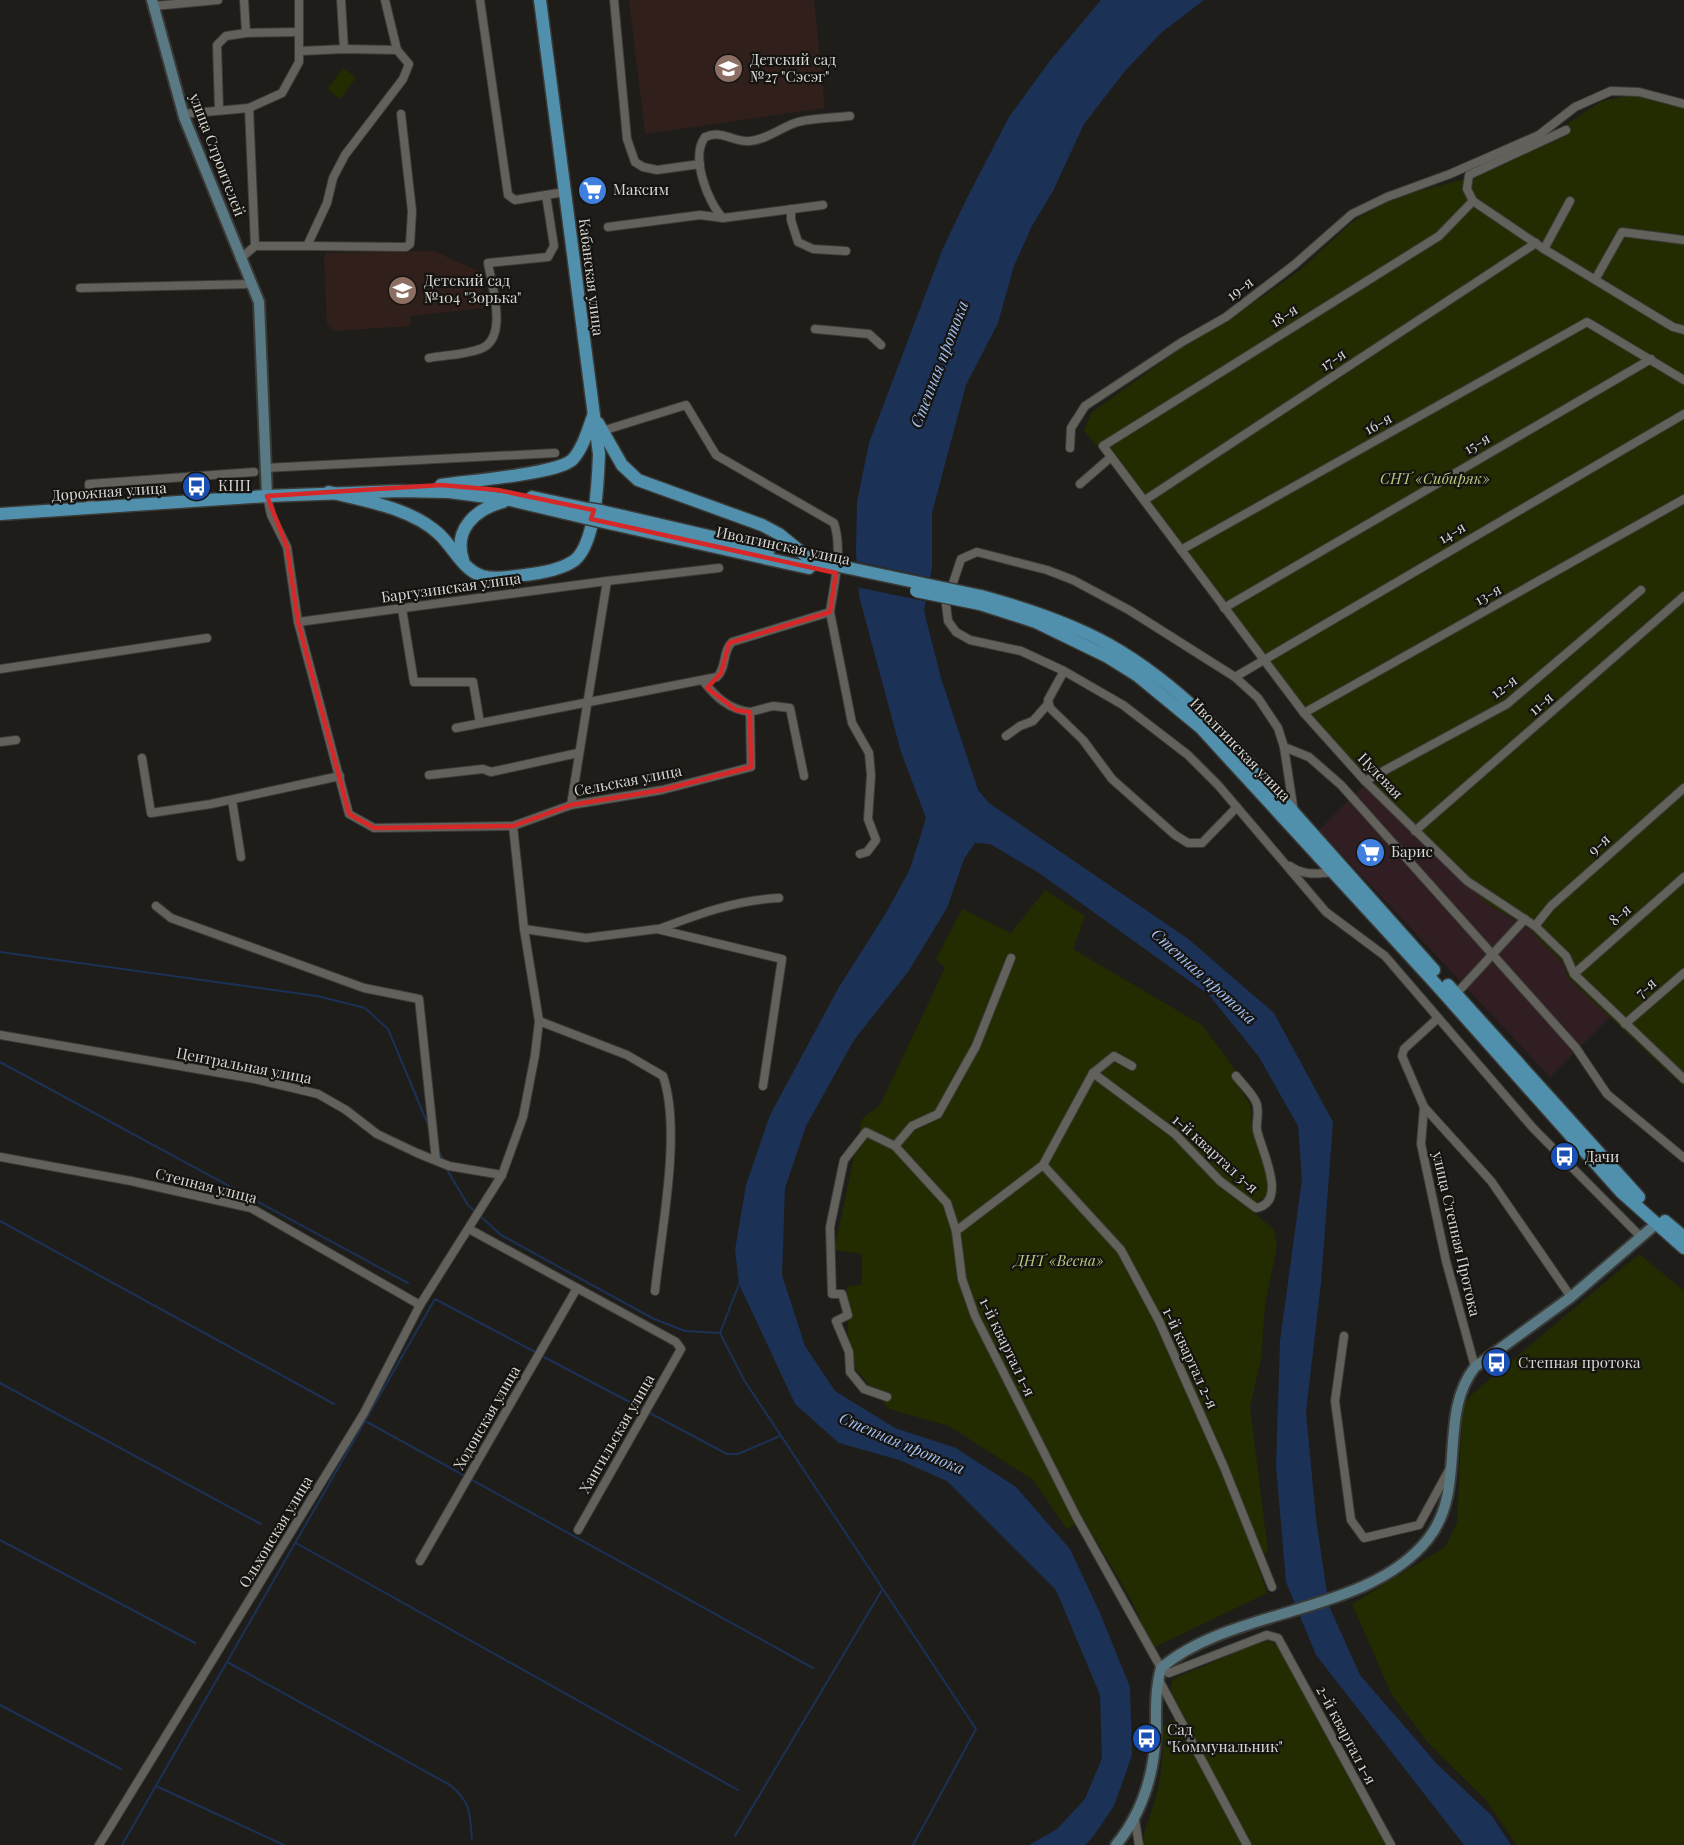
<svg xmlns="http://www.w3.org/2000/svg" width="1684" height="1845" viewBox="0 0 1684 1845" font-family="'Playfair Display',serif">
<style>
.commercial{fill:#311e22}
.education{fill:#311f1b}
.green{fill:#232c00}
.water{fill:#1c3156}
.pier{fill:#1e1d19}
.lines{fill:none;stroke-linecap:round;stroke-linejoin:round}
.stream{stroke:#1c3156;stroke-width:2}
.street-casing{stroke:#3a3a37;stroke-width:10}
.secondary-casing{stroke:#3a3a37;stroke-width:14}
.primary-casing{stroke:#3a3a37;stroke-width:15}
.street{stroke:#62615c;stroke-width:8}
.secondary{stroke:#597984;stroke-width:10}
.primary{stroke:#5190ad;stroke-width:12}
.primary-bridge-casing{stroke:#3a3a37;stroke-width:15;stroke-linecap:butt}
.primary-bridge{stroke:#5190ad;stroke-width:12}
.marked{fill:none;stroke:#d62828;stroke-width:4.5;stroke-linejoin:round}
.labels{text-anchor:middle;stroke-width:4.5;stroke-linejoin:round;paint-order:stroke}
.poi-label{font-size:15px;fill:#d8d7d4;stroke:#151410;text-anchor:start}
.street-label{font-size:15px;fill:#d8d7d4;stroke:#151410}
.park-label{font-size:15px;font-style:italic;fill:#b8ca7f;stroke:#151410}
.water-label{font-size:16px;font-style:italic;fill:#a1bff3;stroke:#151410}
</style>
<rect width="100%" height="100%" fill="#1e1d19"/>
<polygon class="commercial" points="1364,785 1486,903 1526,926 1564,964 1568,978 1610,1017 1550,1077 1319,830"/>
<g class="education">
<polygon points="629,0 814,0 825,108 645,134"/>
<polygon points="434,251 478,271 485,308 410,316 410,326 334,331 327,324 324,258 326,253"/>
</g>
<g class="green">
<polygon points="343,68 356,78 340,99 327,89"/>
<polygon points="1634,95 1684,109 1684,1087 1568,978 1564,964 1526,926 1486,903 1350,772 1287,698 1113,464 1084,431 1091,413 1184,346 1223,324 1299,271 1351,223 1395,197 1473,177 1542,140 1602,101"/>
<polygon points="1045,890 1085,916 1073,949 1202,1025 1236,1071 1231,1075 1250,1104 1253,1130 1268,1179 1266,1196 1249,1208 1274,1230 1277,1246 1265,1305 1261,1359 1250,1407 1268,1552 1255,1557 1267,1593 1153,1648 1132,1601 1084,1520 1067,1529 1033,1480 949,1426 889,1409 849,1361 847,1286 862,1285 862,1254 834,1250 862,1119 880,1105 945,968 936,959 962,909 1011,933"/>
<polygon points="1639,1254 1684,1291 1684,1845 1517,1845 1486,1800 1430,1745 1392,1695 1352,1604 1445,1547 1457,1523 1462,1408 1471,1395"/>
<path d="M1271 1641 1277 1645 1385 1845H1143C1144 1827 1147 1825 1152 1810 1161 1783 1164 1755 1163 1726L1181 1715C1175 1704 1166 1692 1173 1679L1258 1643Z"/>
</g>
<polygon class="water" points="1101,0 1204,0 1161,33 1125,71 1084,124 1053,191 1032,226 1014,266 998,323 966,385 932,513 932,567 924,611 941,678 978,790 989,803 1187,938 1274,1013 1333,1122 1321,1283 1306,1412 1316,1519 1329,1606 1360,1675 1437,1764 1492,1816 1511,1845 1464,1845 1316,1655 1286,1582 1276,1466 1280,1341 1302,1179 1298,1126 1259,1057 1209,995 1039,873 990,844 975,843 964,859 947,908 908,972 854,1040 806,1126 785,1188 782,1275 805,1346 835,1391 895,1428 956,1448 1016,1487 1070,1549 1100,1613 1130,1687 1132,1755 1114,1806 1092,1838 1085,1845 1029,1845 1057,1829 1085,1799 1102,1758 1100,1695 1056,1590 947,1481 899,1460 839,1443 795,1404 739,1284 735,1250 746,1185 770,1115 839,987 886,913 910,869 926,818 901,752 859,596 856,552 857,502 869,443 943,248 968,196 1009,117 1049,62"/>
<polygon class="pier" points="854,561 933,578 929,602 856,587"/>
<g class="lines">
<g class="stream">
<polyline points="0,952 317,996 365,1008 388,1029 429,1127"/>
<polyline points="0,1062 408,1283"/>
<polyline points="438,1149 443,1160"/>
<polyline points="446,1168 468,1205 501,1235 654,1319 685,1331 720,1333"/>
<polyline points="0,1221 334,1404"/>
<polyline points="739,1284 720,1333 744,1380 976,1729 913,1845"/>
<polyline points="542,1356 643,1409"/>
<polyline points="0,1383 261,1524"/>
<polyline points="648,1412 727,1454 738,1454 780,1436"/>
<polyline points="367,1422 813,1668"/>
<polyline points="0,1540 195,1643"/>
<polyline points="296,1543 738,1790"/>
<path d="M229 1663 450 1785C471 1802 470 1813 472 1839"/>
<polyline points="0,1705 121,1769"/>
<polyline points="156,1786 284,1845"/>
<polyline points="735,1836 882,1590"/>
<polyline points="122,1845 435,1299 537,1353"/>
</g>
<defs>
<g id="street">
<polyline points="244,0 246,33 298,32"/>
<polyline points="341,0 344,49"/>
<polyline points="480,0 508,195 515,200 546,195"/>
<polyline points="614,0 627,139 635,162 643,167 657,170 700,164"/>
<polyline points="154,6 218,0"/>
<polyline points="301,51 344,49 397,50"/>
<polyline points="219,109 217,45 226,36 246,33"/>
<polyline points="183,114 249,108"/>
<polyline points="1566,130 1469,175 1467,189 1473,201 1544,249 1673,327 1684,330"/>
<polyline points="1473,201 1439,236 1103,446 1304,713 1365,781 1467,881 1535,926 1566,956 1574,974 1684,1079"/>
<polyline points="791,209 791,220 798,242 813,249 846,251"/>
<path d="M723 218C708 203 690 157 705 137 723 129 733 143 750 141 769 139 781 127 798 122 814 118 833 118 850 116"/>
<polyline points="608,227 700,215 723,218 823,205"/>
<polyline points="255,246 307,246 327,203 333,178 345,155 403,79 409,64 397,50 385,0"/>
<polyline points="307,246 406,247 410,244 412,211 401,114"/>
<polyline points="1544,249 1570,201"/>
<polyline points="240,259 255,246 249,108 282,93 299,62 299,0"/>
<polyline points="1596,278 1622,232 1684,240"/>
<polyline points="80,288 252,284"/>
<polyline points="815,329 869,334 881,345"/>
<path d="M429 358C445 355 464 355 480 349 509 339 492 287 488 263L548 257 554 246 546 195 565 192"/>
<polyline points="1070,448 1071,428 1085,406 1182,342 1226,317 1294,265 1352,214 1387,197 1450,174 1539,135 1575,107 1611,91 1639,92 1684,104"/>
<polyline points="265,468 555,453"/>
<polyline points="1080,484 1111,457"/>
<polyline points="267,496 271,515 287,547 298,622 349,814 374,828 513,826 571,805 662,790 751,767 750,712 773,706 790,708 804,776"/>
<polyline points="1145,500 1536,243"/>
<polyline points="91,509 89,484 254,472"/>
<polyline points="1181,550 1587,322 1684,380"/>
<polyline points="1224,608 1651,359"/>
<polyline points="402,609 414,682 473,682 480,723"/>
<polyline points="830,612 852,723 869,753 871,775 868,819 876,840 867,852 860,854"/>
<polyline points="298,622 607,581"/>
<polyline points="0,669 207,638"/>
<polyline points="1064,671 1048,700 1050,708 1083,740 1112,779 1175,835 1188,843 1202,843 1237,807"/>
<polyline points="1235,677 1684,414"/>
<path d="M703 681C716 697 728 709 750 712"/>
<polyline points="1304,713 1684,499"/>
<path d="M456 728 717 677C727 667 722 652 732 642L830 612C834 584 843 551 834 523L716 455 686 405 602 431"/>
<polyline points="1006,736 1020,726 1033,721 1048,704"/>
<polyline points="0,742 16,740"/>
<polyline points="1284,747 1309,757 1341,785 1552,1021 1576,1048 1607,1094 1684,1158"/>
<polyline points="142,758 151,813 211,804 340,776"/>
<polyline points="429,775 483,769 491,772 578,753"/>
<polyline points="1365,781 1507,704 1641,590"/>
<polyline points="232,800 241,857"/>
<polyline points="571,805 607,581 719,568"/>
<polyline points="1294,812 1284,747 1278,728 1258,698 1235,677 1129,610 1073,580 1047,570 977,552 961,559 946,604 948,621 956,632 970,640 1021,651 1064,671 1123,705 1188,755 1218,785 1326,912 1385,956 1533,1128 1641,1237"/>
<polyline points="513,826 524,929 586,938 657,929 782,959 763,1086"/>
<polyline points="1415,831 1684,596"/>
<path d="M1290 866C1304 876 1318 874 1334 872"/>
<polyline points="156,906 171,918 364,988 419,999 436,1160"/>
<polyline points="1535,926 1551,906 1684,788"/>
<path d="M659 929C699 914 736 900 779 898"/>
<polyline points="1011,958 976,1046 938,1114 912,1126 895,1146 947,1203 956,1231 962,1279 975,1316 1076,1516 1161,1668 1169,1673 1267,1635 1278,1638 1391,1845"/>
<polyline points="1574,974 1684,877"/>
<polyline points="1456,994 1525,919"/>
<polyline points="1438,1018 1404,1049 1402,1056 1424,1107 1421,1144 1446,1261 1475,1367"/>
<path d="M539 1021 627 1055 663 1076C682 1131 661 1232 655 1291"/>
<polyline points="1625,1024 1684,973"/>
<polyline points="0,1035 255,1079 318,1094 346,1110 377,1134 417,1153 449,1166 502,1175"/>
<path d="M1093 1073 1175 1134 1220 1181 1256 1208C1289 1202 1261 1150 1257 1130 1256 1121 1260 1110 1256 1102 1252 1093 1242 1084 1236 1076"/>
<polyline points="1424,1107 1491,1181 1571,1297"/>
<polyline points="0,1157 131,1181 251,1208 420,1305"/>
<polyline points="1043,1165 1121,1250 1159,1321 1224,1467 1272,1587"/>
<polyline points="469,1229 676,1342 681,1349 578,1530"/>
<polyline points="956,1231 1043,1165 1093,1073 1114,1056 1132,1066"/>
<polyline points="1344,1336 1335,1401 1351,1520 1364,1538 1419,1525 1449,1470"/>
<polyline points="887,1397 864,1389 850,1372 849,1352 836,1321 848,1315 842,1294 832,1294 830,1227 844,1160 866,1132 895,1146"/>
<polyline points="420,1561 577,1288"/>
<polyline points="1159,1680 1247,1845"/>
<polyline points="1135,1820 1139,1845"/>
<polyline points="99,1845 364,1413 420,1305 502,1175 523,1117 535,1055 539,1021 524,929"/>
</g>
<g id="secondary">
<polyline points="152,0 184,117 259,302 267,496"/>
<path d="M1116 1845C1143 1812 1154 1775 1156 1733 1156 1711 1155 1690 1161 1668 1232 1607 1368 1615 1428 1539 1468 1489 1437 1415 1475 1367L1571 1297 1656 1224"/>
</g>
<g id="primary">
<polyline points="598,423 622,465 638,480 762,525 779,534 811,560"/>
<path d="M441 485C466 481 560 474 573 459 583 448 588 430 593 416"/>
<path d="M329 492C365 501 411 508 439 534 453 547 463 570 482 576 497 580 516 576 532 574 546 572 563 569 575 560 596 542 598 480 599 454L540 0"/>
<polyline points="532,497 588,509"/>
<polyline points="601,511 769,550"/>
<polyline points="0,514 267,496 400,491 449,492 510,500 586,518"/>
<polyline points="599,521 809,568"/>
<path d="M463 560C453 530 475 509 503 502"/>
<path d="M981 596C1025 608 1068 622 1108 644 1183 686 1239 751 1295 814 1341 866 1388 918 1434 970"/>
<polyline points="980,604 1036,622 1106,656 1138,676 1200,727 1433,981 1621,1192 1684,1248"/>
<polyline points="1448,985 1639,1197"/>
<polyline points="1665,1221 1684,1237"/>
</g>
</defs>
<use href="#street" class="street-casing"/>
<use href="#secondary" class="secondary-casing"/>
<use href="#primary" class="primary-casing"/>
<use href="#street" class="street"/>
<use href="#secondary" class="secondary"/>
<use href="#primary" class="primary"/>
<defs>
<g id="primary-bridge">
<polyline points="588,509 601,511"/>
<polyline points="586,518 599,521"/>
<polyline points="811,560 981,596"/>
<polyline points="916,591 980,604"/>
</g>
</defs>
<use href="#primary-bridge" class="primary-bridge-casing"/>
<use href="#primary-bridge" class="primary-bridge"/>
</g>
<path class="marked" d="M441 485 498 490 588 509 594 510 591 519 836 573 830 612 729 643 721 673 707 688 736 710 750 712 751 767 662 790 571 805 513 826 374 828 349 814 298 622 287 547 267 496Z"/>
<defs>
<symbol id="school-disc" viewBox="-11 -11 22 22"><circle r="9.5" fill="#8d6e63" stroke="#151410"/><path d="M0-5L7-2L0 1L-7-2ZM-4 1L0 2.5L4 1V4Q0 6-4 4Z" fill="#fff"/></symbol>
<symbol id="supermarket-disc" viewBox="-11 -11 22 22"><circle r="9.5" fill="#3f7fe0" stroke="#151410"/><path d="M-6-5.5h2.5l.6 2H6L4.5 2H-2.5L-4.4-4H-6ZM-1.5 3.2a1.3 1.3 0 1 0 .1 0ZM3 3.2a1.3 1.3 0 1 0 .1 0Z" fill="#fff"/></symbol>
<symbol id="bus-disc" viewBox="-11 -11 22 22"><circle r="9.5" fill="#1a4fb4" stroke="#151410"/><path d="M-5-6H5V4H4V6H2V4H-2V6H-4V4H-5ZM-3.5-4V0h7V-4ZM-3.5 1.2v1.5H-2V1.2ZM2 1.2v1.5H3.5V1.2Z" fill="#fff"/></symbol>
</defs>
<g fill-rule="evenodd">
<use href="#school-disc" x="712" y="52" width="33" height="33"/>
<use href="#supermarket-disc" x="576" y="174" width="33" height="33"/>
<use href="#school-disc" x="386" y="274" width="33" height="33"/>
<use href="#bus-disc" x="180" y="470" width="33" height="33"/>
<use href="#supermarket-disc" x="1354" y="836" width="33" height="33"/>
<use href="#bus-disc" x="1548" y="1140" width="33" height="33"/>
<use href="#bus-disc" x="1480" y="1346" width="33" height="33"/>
<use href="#bus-disc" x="1130" y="1722" width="33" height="33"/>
</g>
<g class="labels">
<g class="poi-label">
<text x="750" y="65">Детский сад<tspan x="750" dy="17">№27 "Сэсэг"</tspan></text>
<text x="613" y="195">Максим</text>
<text x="424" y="286">Детский сад<tspan x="424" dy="17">№104 "Зорька"</tspan></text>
<text x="218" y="491">КПП</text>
<text x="1391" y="857">Барис</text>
<text x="1585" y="1162">Дачи</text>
<text x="1518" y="1368">Степная протока</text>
<text x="1167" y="1735">Сад<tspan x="1167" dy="17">"Коммунальник"</tspan></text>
</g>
<g class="street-label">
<text transform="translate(217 155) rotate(69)" y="5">улица Строителей</text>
<text transform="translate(591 277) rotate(83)" y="5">Кабанская улица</text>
<text transform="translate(1240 289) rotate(-37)" y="5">19-я</text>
<text transform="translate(1284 316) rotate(-32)" y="5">18-я</text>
<text transform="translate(1333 360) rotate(-33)" y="5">17-я</text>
<text transform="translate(1378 424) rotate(-29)" y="5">16-я</text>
<text transform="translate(1477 444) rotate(-30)" y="5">15-я</text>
<text transform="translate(109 492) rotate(-4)" y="5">Дорожная улица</text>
<text transform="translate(1452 533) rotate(-30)" y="5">14-я</text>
<text transform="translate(783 546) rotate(12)" y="5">Иволгинская улица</text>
<text transform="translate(451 588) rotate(-8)" y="5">Баргузинская улица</text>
<text transform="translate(1488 595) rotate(-29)" y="5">13-я</text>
<text transform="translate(1504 687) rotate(-36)" y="5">12-я</text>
<text transform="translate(1541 704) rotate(-41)" y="5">11-я</text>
<text transform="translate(1240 750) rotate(46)" y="5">Иволгинская улица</text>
<text transform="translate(1380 776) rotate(46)" y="5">Нулевая</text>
<text transform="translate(628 781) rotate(-11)" y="5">Сельская улица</text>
<text transform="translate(1599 845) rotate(-42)" y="5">9-я</text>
<text transform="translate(1620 915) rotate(-41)" y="5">8-я</text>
<text transform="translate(1646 988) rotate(-41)" y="5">7-я</text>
<text transform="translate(244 1066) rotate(11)" y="5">Центральная улица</text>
<text transform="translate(1215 1154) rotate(42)" y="5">1-й квартал 3-я</text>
<text transform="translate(206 1186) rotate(14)" y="5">Степная улица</text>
<text transform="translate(1456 1234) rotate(77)" y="5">улица Степная Протока</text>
<text transform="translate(1007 1347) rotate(64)" y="5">1-й квартал 1-я</text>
<text transform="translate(1190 1358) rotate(65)" y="5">1-й квартал 2-я</text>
<text transform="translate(487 1418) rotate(-60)" y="5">Ходонская улица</text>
<text transform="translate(617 1434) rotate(-60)" y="5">Хангильская улица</text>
<text transform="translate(276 1532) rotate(-59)" y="5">Ольхонская улица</text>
<text transform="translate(1346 1735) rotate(62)" y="5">2-й квартал 1-я</text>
</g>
<g class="park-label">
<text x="1435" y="484">СНТ «Сибиряк»</text>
<text x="1059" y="1266">ДНТ «Весна»</text>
</g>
<g class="water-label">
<text transform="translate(939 364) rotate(-69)" y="6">Степная протока</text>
<text transform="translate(1204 976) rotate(42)" y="6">Степная протока</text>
<text transform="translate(902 1443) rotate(23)" y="6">Степная протока</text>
</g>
</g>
</svg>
